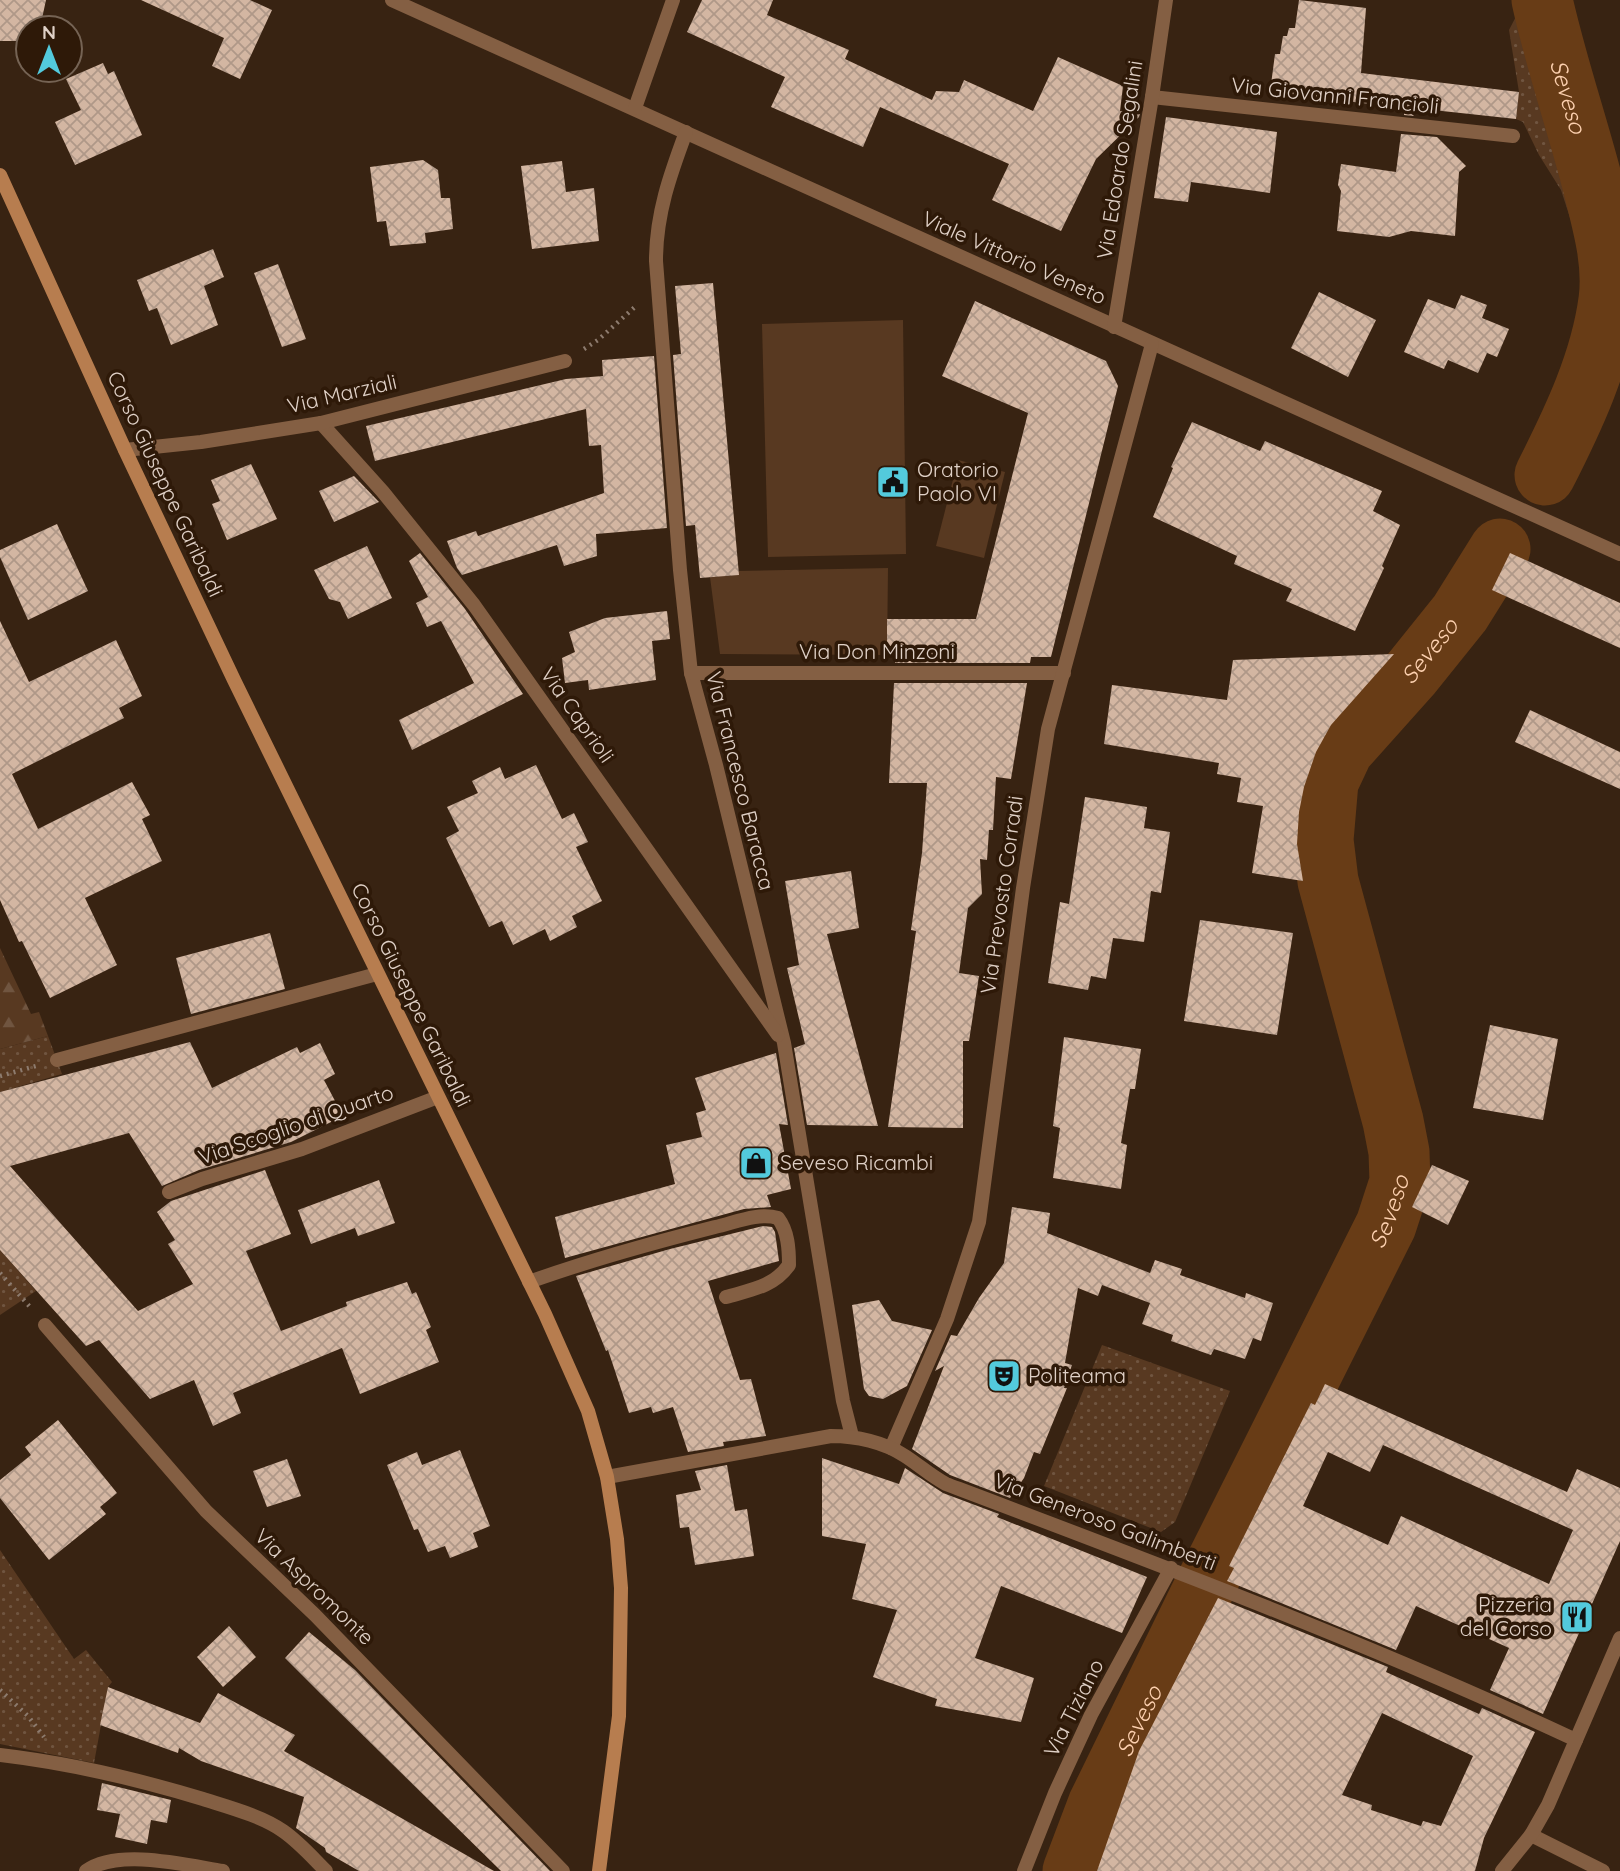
<svg xmlns="http://www.w3.org/2000/svg" width="1620" height="1871" viewBox="0 0 1620 1871" font-family="Quicksand,sans-serif">
<style>
.grass{fill:url(#grass-dots)}
.forest{fill:url(#forest-firs)}
.garden{fill:#583921}
.lines{fill:none;stroke-linecap:round;stroke-linejoin:round}
.river{stroke:#683c16;stroke-width:61}
.building{fill:url(#building-cross-hatch);fill-rule:evenodd}
.path{stroke:#8d7b6e;stroke-width:4.5;stroke-dasharray:2 5;stroke-linecap:butt}
.lane{stroke:#845f43;stroke-width:14}
.street{stroke:#845f43;stroke-width:14}
.secondary{stroke:#b77d4f;stroke-width:14}
.labels{text-anchor:middle;stroke-width:7;stroke-linejoin:round;paint-order:stroke}
.street-label{font-size:21px;fill:#e0d1c7;stroke:#2e1908}
.poi-label{font-size:21px;fill:#e0d1c7;stroke:#2e1908;text-anchor:start}
.water-label{font-size:23px;font-style:italic;fill:#fcd0af;stroke:#2e1908}
</style>
<defs>
<pattern id="grass-dots" width="8" height="8" patternUnits="userSpaceOnUse" patternTransform="scale(1.75)"><rect width="8" height="8" fill="#583921"/><path d="M2 2h.1M6 6h.1" fill="none" stroke="#705540" stroke-width="1.8" stroke-linecap="round"/></pattern>
<pattern id="forest-firs" width="22" height="20" patternUnits="userSpaceOnUse" patternTransform="scale(1.75)"><rect width="22" height="20" fill="#583921"/><path d="M5 1l3.5 6h-7zM16 11l3.5 6h-7z" fill="#705540"/></pattern>
<pattern id="building-cross-hatch" width="8" height="8" patternUnits="userSpaceOnUse" patternTransform="scale(1.75)"><rect width="8" height="8" fill="#d3b6a2"/><path d="M0 0l8 8M0 8l8-8" fill="none" stroke="#af9888"/></pattern>
</defs>
<rect width="100%" height="100%" fill="#382312"/>
<g class="grass">
<polygon points="1522,5 1575,233 1561,190 1539,155 1523,122 1516,119 1519,92 1509,30"/>
<polygon points="48,1036 62,1074 0,1092 0,1049"/>
<polygon points="0,1250 36,1291 0,1315"/>
<polygon points="1102,1345 1230,1391 1175,1522 1161,1532 1044,1486"/>
<polygon points="0,1550 74,1659 86,1650 112,1682 108,1687 94,1763 0,1744"/>
</g>
<polygon class="forest" points="0,948 31,1014 39,1012 48,1036 0,1049"/>
<g class="garden">
<polygon points="903,320 906,554 768,557 762,324"/>
<polygon points="958,460 1005,472 984,558 936,546"/>
<polygon points="888,568 887,655 720,654 710,577 738,575 738,571"/>
</g>
<g class="lines">
<g class="river">
<path id="s1" d="M1542 0C1556 63 1577 123 1593 185 1602 222 1614 261 1609 300 1601 361 1573 420 1545 475"/>
<path id="s2" d="M1073 1871 1098 1805 1211 1574 1386 1225 1400 1182 1399 1152 1393 1121 1328 881 1323 840 1328 782 1343 750 1411 674 1460 613 1500 549"/>
</g>
</g>
<g class="building">
<polygon points="0,0 46,0 40,28 28,28 28,41 0,41"/>
<polygon points="141,0 250,0 272,10 240,79 212,66 224,38"/>
<polygon points="702,0 773,0 767,15 849,50 845,59 932,100 936,91 959,92 964,80 1033,111 1058,57 1123,86 1120,111 1140,113 1139,117 1096,159 1061,231 992,200 1009,164 880,107 863,147 771,107 785,77 687,32"/>
<polygon points="1299,0 1366,8 1361,73 1519,92 1516,119 1405,107 1414,116 1404,115 1404,108 1270,92 1275,54 1280,54 1283,36 1287,36 1289,28 1295,28"/>
<polygon points="103,63 108,74 114,71 142,135 75,165 55,122 81,110 66,79"/>
<polygon points="1166,117 1277,132 1270,193 1191,182 1188,202 1154,198"/>
<polygon points="1401,134 1437,137 1466,166 1459,172 1455,236 1411,231 1389,237 1337,231 1341,191 1338,185 1341,164 1396,172"/>
<polygon points="423,160 438,170 441,198 450,198 453,229 425,233 426,243 390,246 386,221 377,222 370,167"/>
<polygon points="562,161 566,192 594,188 599,241 532,249 521,166"/>
<polygon points="213,249 224,277 204,286 218,325 171,345 157,308 149,311 137,280"/>
<polygon points="278,264 306,339 282,347 254,273"/>
<polygon points="713,283 739,575 700,578 695,525 686,526 673,355 681,354 675,286"/>
<polygon points="1319,292 1376,320 1348,377 1291,348"/>
<polygon points="1461,295 1487,305 1482,318 1509,329 1497,357 1487,353 1478,373 1448,360 1444,369 1404,352 1428,299 1455,309"/>
<polygon points="975,301 1106,361 1118,386 1051,657 1031,657 1030,663 895,663 895,655 887,655 887,619 976,619 1028,413 942,376"/>
<polygon points="654,356 667,528 596,534 597,556 564,566 557,545 462,575 457,568 447,541 476,531 478,536 604,493 601,445 589,446 586,409 375,461 366,426 566,379 603,376 602,360"/>
<polygon points="1192,422 1260,451 1265,441 1382,491 1373,511 1400,525 1382,566 1384,568 1355,631 1286,601 1292,589 1234,564 1237,556 1153,517 1173,468 1171,467"/>
<polygon points="251,464 277,519 227,540 212,504 220,501 211,480"/>
<polygon points="354,476 379,502 334,522 319,491"/>
<polygon points="57,524 88,591 28,620 0,557 0,550"/>
<polygon points="367,546 392,598 348,619 340,602 329,599 314,570"/>
<polygon points="420,553 465,609 523,694 412,750 399,720 474,683 441,621 427,627 416,603 428,597 409,561"/>
<polygon points="1510,553 1620,603 1620,648 1492,590"/>
<polygon points="667,611 670,639 652,641 656,680 589,690 588,680 565,683 562,658 575,652 569,632 605,618"/>
<polygon points="0,621 29,682 116,640 142,696 119,708 124,718 12,774 38,829 132,782 150,815 142,819 162,861 85,898 117,965 50,998 22,941 19,942 0,900"/>
<polygon points="1394,654 1331,725 1316,752 1304,787 1299,812 1297,844 1303,881 1252,873 1263,806 1237,802 1241,778 1217,774 1219,763 1104,744 1112,685 1227,700 1233,660"/>
<polygon points="894,683 1027,683 1011,779 996,777 993,830 989,830 987,860 980,859 982,894 968,908 959,973 979,976 969,1041 963,1041 963,1128 888,1127 916,931 911,930 922,853 927,783 889,783"/>
<polygon points="1530,710 1620,752 1620,789 1515,742"/>
<polygon points="536,765 562,819 574,813 588,842 576,847 602,901 572,916 577,927 550,941 545,929 513,945 502,921 489,927 446,838 459,831 447,807 478,793 472,781 500,767 505,779"/>
<polygon points="1085,797 1147,807 1144,828 1170,832 1161,893 1151,891 1144,942 1113,938 1106,979 1091,976 1088,990 1048,983 1060,902 1069,904"/>
<polygon points="851,871 859,928 827,934 878,1126 807,1125 794,1048 805,1044 787,968 799,965 785,881"/>
<polygon points="1200,920 1293,933 1277,1035 1184,1021"/>
<polygon points="270,933 285,989 191,1014 176,958"/>
<polygon points="1490,1025 1558,1039 1543,1120 1473,1108"/>
<polygon points="1064,1037 1141,1049 1135,1089 1130,1089 1121,1143 1127,1145 1121,1189 1053,1178 1060,1128 1053,1126"/>
<polygon points="190,1042 212,1088 297,1047 300,1053 320,1043 335,1074 324,1080 343,1116 291,1142 199,1170 162,1186 129,1133 10,1166 138,1311 193,1284 168,1244 175,1240 157,1212 171,1201 265,1170 291,1234 246,1251 281,1331 347,1306 346,1302 407,1282 412,1294 416,1292 431,1327 426,1330 439,1362 360,1394 342,1348 233,1393 241,1413 213,1426 194,1380 150,1399 99,1340 86,1346 0,1250 0,1092"/>
<polygon points="776,1053 788,1125 779,1124 791,1189 767,1195 771,1207 744,1209 565,1258 555,1217 675,1184 666,1145 702,1137 696,1113 706,1110 695,1078"/>
<polygon points="1432,1165 1469,1181 1448,1225 1412,1207"/>
<polygon points="379,1180 395,1223 358,1236 355,1228 311,1244 298,1210"/>
<polygon points="1012,1207 1050,1213 1047,1233 1150,1273 1155,1260 1182,1269 1180,1275 1245,1298 1246,1293 1273,1303 1261,1341 1253,1338 1245,1359 1214,1349 1211,1355 1171,1341 1173,1335 1142,1324 1150,1303 1102,1285 1098,1296 1078,1288 1065,1363 1072,1365 1064,1388 1067,1388 1040,1454 1034,1452 1024,1478 1010,1498 950,1475 912,1449 944,1366 935,1371 951,1335 957,1336 979,1298 1004,1263"/>
<polygon points="763,1226 772,1227 775,1232 779,1261 708,1281 740,1380 751,1379 766,1436 723,1442 724,1446 688,1452 673,1407 653,1413 651,1407 629,1413 608,1350 606,1351 576,1276 670,1249"/>
<polygon points="879,1300 892,1321 932,1330 907,1386 883,1399 869,1396 864,1389 852,1305"/>
<path d="M1325 1384 1567 1492 1577 1469 1620 1488V1541L1543 1714 1490 1690 1509 1648 1416 1606 1396 1650 1227 1581 1234 1568 1229 1566 1311 1403 1315 1405ZM1383 1445 1573 1530 1549 1584 1401 1516 1388 1545 1303 1506 1328 1452 1370 1472Z"/>
<polygon points="58,1420 117,1493 100,1507 106,1514 49,1560 0,1498 0,1480 31,1455 25,1447"/>
<polygon points="460,1450 490,1526 473,1533 478,1547 450,1558 445,1546 428,1552 418,1529 414,1530 387,1465 417,1452 422,1465"/>
<polygon points="822,1458 899,1484 905,1468 943,1493 999,1514 997,1517 1147,1577 1122,1633 1001,1586 975,1658 1034,1678 1021,1722 935,1706 937,1699 873,1677 897,1610 852,1599 866,1544 822,1536"/>
<polygon points="287,1459 301,1496 267,1507 253,1471"/>
<polygon points="727,1465 735,1511 747,1509 754,1556 695,1565 689,1527 680,1528 676,1495 701,1490 695,1471"/>
<path d="M1218 1598 1388 1667 1386 1672 1479 1714 1482 1708 1535 1732 1484 1838 1475 1871H1097L1139 1751ZM1382 1713 1473 1756 1441 1826 1423 1821 1421 1826 1371 1810 1372 1805 1342 1795Z"/>
<polygon points="229,1626 256,1657 223,1687 197,1657"/>
<polygon points="309,1632 355,1670 550,1871 501,1871 320,1693 285,1658"/>
<polygon points="108,1687 200,1723 218,1693 295,1735 284,1751 494,1871 359,1871 326,1852 325,1848 296,1828 304,1797 201,1761 179,1748 178,1753 100,1725"/>
<polygon points="102,1783 171,1800 167,1823 151,1820 147,1844 115,1837 120,1814 97,1810"/>
</g>
<g class="lines">
<g class="path">
<polyline points="584,349 598,340 636,306"/>
<polyline points="0,1076 36,1066"/>
<polyline points="0,1273 31,1308"/>
<polyline points="0,1690 28,1716 44,1737"/>
</g>
<g class="lane">
<polyline points="57,1060 377,974"/>
<path d="M529 1282C590 1260 652 1243 715 1227 734 1223 758 1212 778 1218 788 1231 789 1249 789 1265 774 1287 750 1290 726 1297"/>
<path d="M0 1755C69 1763 137 1779 203 1799 228 1807 262 1816 283 1831 299 1842 312 1857 326 1871"/>
<polyline points="1531,1835 1603,1871"/>
</g>
<g class="street">
<polyline points="392,0 1620,554"/>
<polyline points="1152,97 1513,136"/>
<polyline points="635,108 673,0"/>
<path d="M686 132C670 175 656 214 656 261L680 570 691 673 716 765 784 1043 843 1401 852 1436"/>
<polyline points="1114,327 1152,97 1166,0"/>
<polyline points="321,423 383,492 474,605 778,1035"/>
<polyline points="125,450 201,442 321,423 565,361"/>
<polyline points="691,673 1064,673"/>
<polyline points="169,1192 202,1179 302,1149 438,1097"/>
<polyline points="45,1325 206,1511 315,1615 563,1871"/>
<polyline points="891,1448 947,1319 979,1222 1023,888 1048,729 1152,344"/>
<path d="M607 1477 831 1436C856 1436 884 1442 905 1456 919 1465 931 1476 946 1484 1158 1564 1371 1644 1576 1740"/>
<path d="M86 1871C118 1848 186 1865 223 1871"/>
<polyline points="1024,1871 1055,1793 1091,1715 1171,1568"/>
<polyline points="1502,1871 1531,1835 1548,1805 1620,1638"/>
</g>
<polyline class="secondary" points="0,175 125,450 234,680 545,1314 588,1411 607,1477 617,1539 621,1588 619,1716 599,1871"/>
</g>
<defs>
<symbol id="civic-square" viewBox="-11 -11 22 22"><rect x="-9" y="-9" width="18" height="18" rx="4" fill="#53cadc" stroke="#2e1908"/><path d="M-.6-6.5H3V-4.5H.6V-3L4-1V1h2V6H-6V1h2V-1L-.6-3ZM-1.2 2.5V6h2.4V2.5Z" fill="#111"/></symbol>
<symbol id="shop-square" viewBox="-11 -11 22 22"><rect x="-9" y="-9" width="18" height="18" rx="4" fill="#53cadc" stroke="#2e1908"/><path d="M-5-2.5h2.3a2.7 3.5 0 0 1 5.4 0H5L5.5 6h-11ZM-1.5-2.5h3a1.5 2.3 0 0 0-3 0Z" fill="#111"/></symbol>
<symbol id="theatre-square" viewBox="-11 -11 22 22"><rect x="-9" y="-9" width="18" height="18" rx="4" fill="#53cadc" stroke="#2e1908"/><path d="M-5-5.5Q0-4 5-5.5V0Q5 5 0 6Q-5 5-5 0ZM-3.3-2.5H-1v1.5H-3.3ZM1-2.5H3.3v1.5H1ZM-2.8 1Q0 5.5 2.8 1Z" fill="#111"/></symbol>
<symbol id="restaurant-square" viewBox="-11 -11 22 22"><rect x="-9" y="-9" width="18" height="18" rx="4" fill="#53cadc" stroke="#2e1908"/><path d="M-5-6h1v4h1v-4h1v4h1v-4h1v5L-1.5 .5V6h-2V.5L-5-1ZM5-6V6H3V1.5H1.5Q1.5-4 5-6Z" fill="#111"/></symbol>
</defs>
<g fill-rule="evenodd">
<use href="#civic-square" x="874" y="463" width="38" height="38"/>
<use href="#shop-square" x="737" y="1144" width="38" height="38"/>
<use href="#theatre-square" x="985" y="1357" width="38" height="38"/>
<use href="#restaurant-square" x="1558" y="1598" width="38" height="38"/>
</g>
<g class="labels">
<g class="street-label">
<text transform="translate(1335 96) rotate(6)" y="7">Via Giovanni Francioli</text>
<text transform="translate(1120 160) rotate(-81)" y="7">Via Edoardo Segalini</text>
<text transform="translate(1014 258) rotate(24)" y="7">Viale Vittorio Veneto</text>
<text transform="translate(342 394) rotate(-13)" y="7">Via Marziali</text>
<text transform="translate(165 484) rotate(65)" y="7">Corso Giuseppe Garibaldi</text>
<text x="877" y="659">Via Don Minzoni</text>
<text transform="translate(577 715) rotate(55)" y="7">Via Caprioli</text>
<text transform="translate(740 781) rotate(76)" y="7">Via Francesco Baracca</text>
<text transform="translate(1002 895) rotate(-82)" y="7">Via Prevosto Corradi</text>
<text transform="translate(411 995) rotate(64)" y="7">Corso Giuseppe Garibaldi</text>
<text transform="translate(296 1125) rotate(-19)" y="7">Via Scoglio di Quarto</text>
<text transform="translate(1105 1522) rotate(21)" y="7">Via Generoso Galimberti</text>
<text transform="translate(314 1587) rotate(44)" y="7">Via Aspromonte</text>
<text transform="translate(1074 1708) rotate(-63)" y="7">Via Tiziano</text>
</g>
<g class="poi-label">
<text x="917" y="477">Oratorio<tspan x="917" dy="24">Paolo VI</tspan></text>
<text x="780" y="1170">Seveso Ricambi</text>
<text x="1028" y="1383">Politeama</text>
<text x="1552" y="1612" text-anchor="end">Pizzeria<tspan x="1552" dy="24">del Corso</tspan></text>
</g>
<g class="water-label">
<text dy="8" stroke="none"><textPath href="#s1" startOffset="100">Seveso</textPath></text>
<text dy="8" stroke="none"><textPath href="#s2" startOffset="1340">Seveso</textPath></text>
<text dy="8" stroke="none"><textPath href="#s2" startOffset="732">Seveso</textPath></text>
<text dy="8" stroke="none"><textPath href="#s2" startOffset="164">Seveso</textPath></text>
</g>
</g>
<g transform="translate(49 49)"><circle r="33" fill="#2e1908" stroke="#756354" stroke-width="2"/>
<path d="M0-5L12 26L0 18L-12 26Z" fill="#53cadc"/>
<text y="-10" font-size="19" font-weight="bold" text-anchor="middle" fill="#e0d1c7">N</text>
</g>
</svg>
